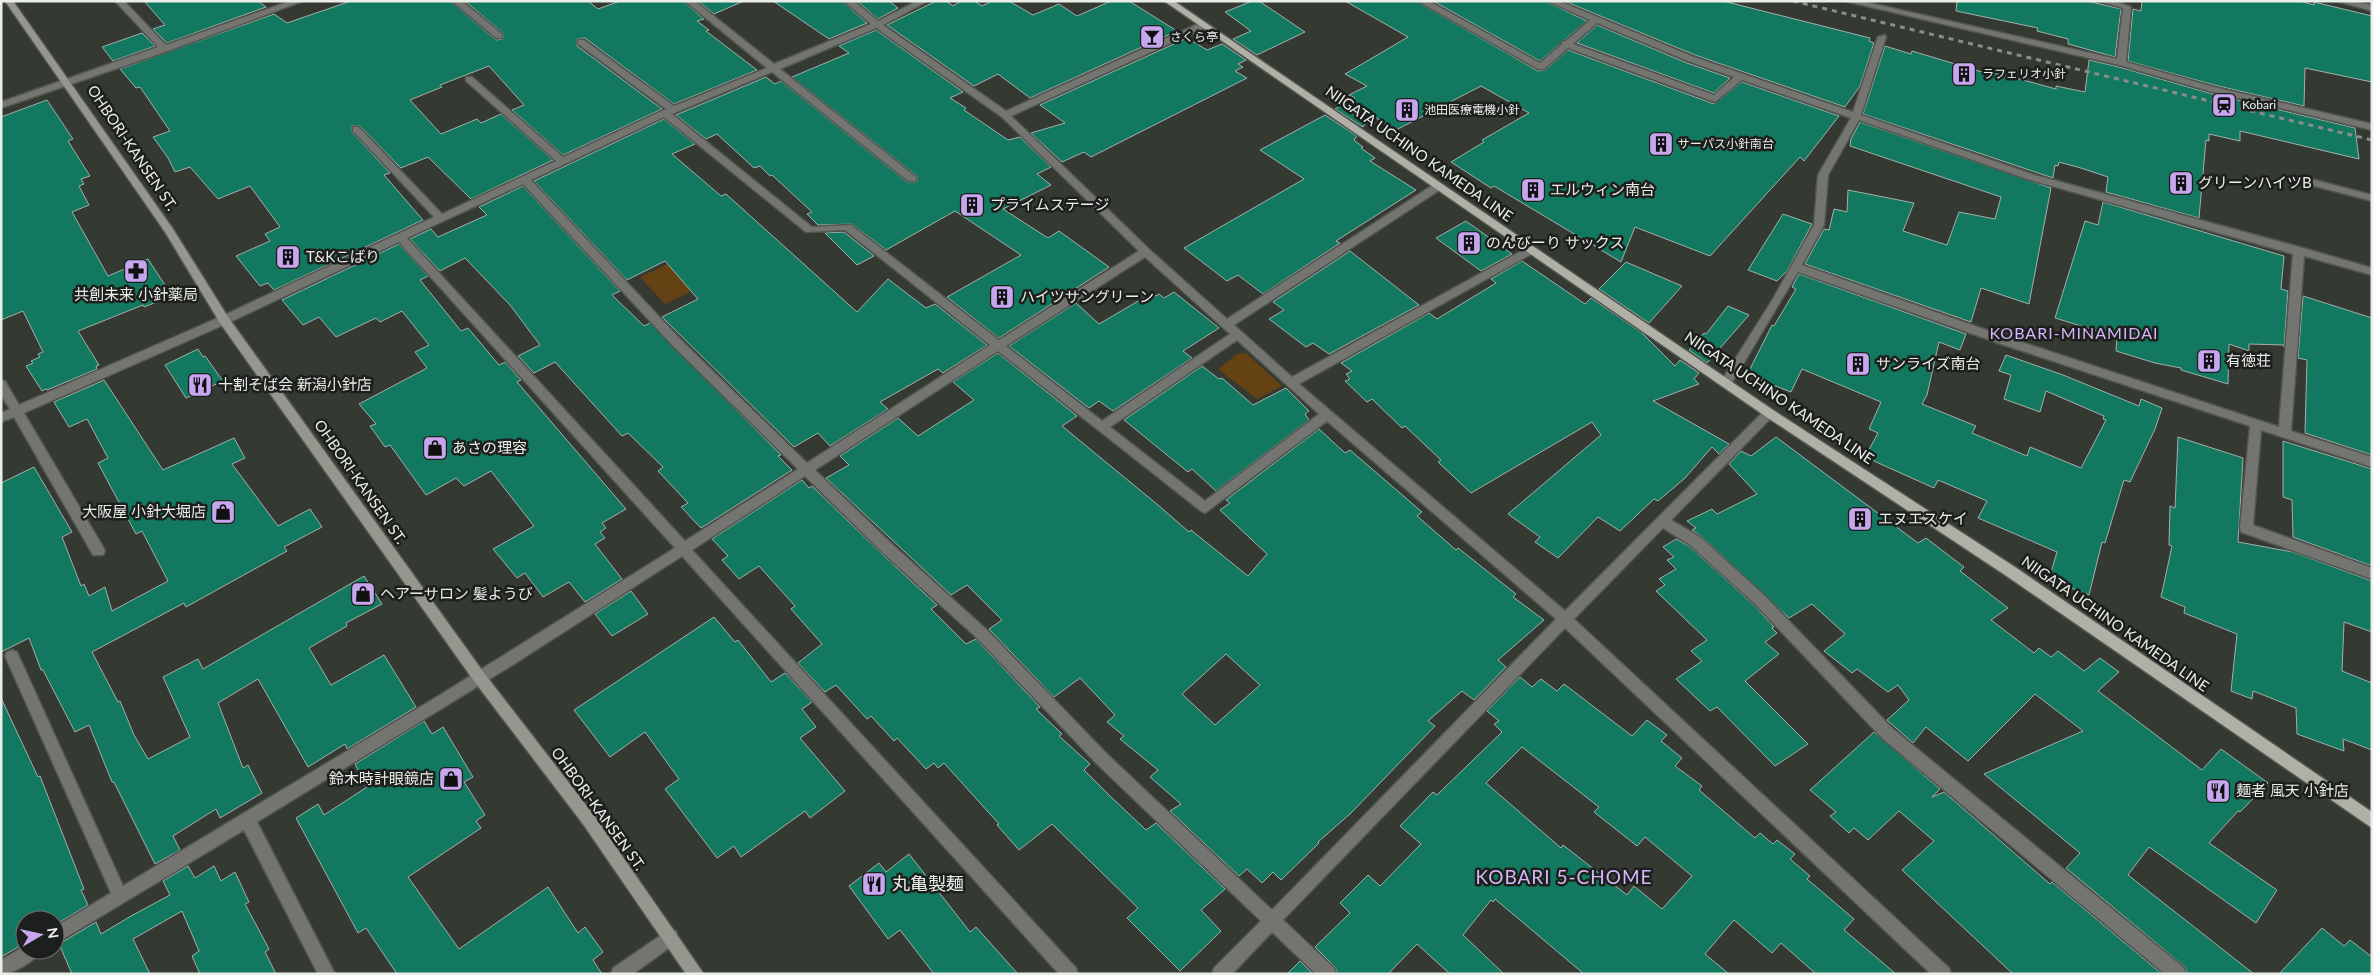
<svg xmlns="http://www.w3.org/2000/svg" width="2373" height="975" viewBox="0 0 2373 975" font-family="Lato,'Noto Sans JP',sans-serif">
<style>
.green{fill:#644214}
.building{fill:#127960;stroke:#a4afab;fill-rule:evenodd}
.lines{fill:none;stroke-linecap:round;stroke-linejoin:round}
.street-casing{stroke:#51564f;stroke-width:3}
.secondary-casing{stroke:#51564f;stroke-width:3}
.primary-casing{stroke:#51564f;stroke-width:3}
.street{fill:#747470;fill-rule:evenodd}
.secondary{fill:#96968f;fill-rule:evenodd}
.primary{fill:#b0b0a7;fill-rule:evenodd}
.rail{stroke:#8a8e88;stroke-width:3;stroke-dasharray:5 5;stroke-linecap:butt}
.labels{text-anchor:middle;stroke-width:5;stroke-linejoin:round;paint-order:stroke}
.far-poi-label{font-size:12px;fill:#eaeee9;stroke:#1d1f1c;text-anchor:start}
.street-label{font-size:15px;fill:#eaeee9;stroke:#1d1f1c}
.poi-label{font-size:15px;fill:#eaeee9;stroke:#1d1f1c;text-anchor:start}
.neighbourhood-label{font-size:16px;letter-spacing:1px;fill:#d5b6fb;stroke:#1d1f1c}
.near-poi-label{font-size:18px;fill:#eaeee9;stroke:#1d1f1c;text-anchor:start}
.near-neighbourhood-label{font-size:19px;letter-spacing:1px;fill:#d5b6fb;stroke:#1d1f1c}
</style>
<rect width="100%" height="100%" fill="#343932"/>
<g class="green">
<polygon points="678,259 704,285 665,304 640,277"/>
<polygon points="1246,353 1282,386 1257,399 1218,369 1237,354"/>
</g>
<g class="building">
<polygon points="144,1 258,1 266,7 167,43 153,29 165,25"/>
<polygon points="351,1 450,1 496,40 503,39 503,33 465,1 588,1 598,9 620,1 683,1 704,19 697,21 709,30 706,31 757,70 674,104 585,38 577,39 577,46 662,109 563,155 512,110 524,105 489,66 440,85 442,87 410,100 441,134 477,119 481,123 501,114 553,160 471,199 428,157 401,168 360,126 352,126 352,132 390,173 384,175 423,220 274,290 268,283 260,286 236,256 270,241 265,234 280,227 250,186 218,199 190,167 175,172 168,158 153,137 170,131 140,87 136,88 120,69 274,14 287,23"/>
<polygon points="698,1 744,1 714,14"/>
<polygon points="773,1 842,1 867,23 829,39"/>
<polygon points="857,1 889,1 898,8 878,19"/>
<polygon points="936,1 946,1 953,6 961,1 974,1 982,6 992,1 1009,1 1033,15 1059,4 1077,16 1111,1 1129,1 1177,31 1030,98 998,74 974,86 887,25"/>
<polygon points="1252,1 1259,1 1305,32 1257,55 1233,39 1251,31 1225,12"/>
<polygon points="1345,1 1416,1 1538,71 1545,70 1568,50 1714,104 1742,82 1839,116 1804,161 1800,157 1710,256 1635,227 1621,262 1494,186 1491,188 1451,162 1484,142 1482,140 1529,113 1481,86 1396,130 1371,115 1363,127 1335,109 1355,98 1349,95 1367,86 1345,74 1408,37"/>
<polygon points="1433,1 1545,1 1587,21 1540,61"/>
<polygon points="1564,1 1723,1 1870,38 1869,41 1874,43 1860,86 1845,107 1695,55"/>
<polygon points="1957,1 2087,1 2121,9 2115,57 2068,44 2068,39 2037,31 2038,28 1956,11"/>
<polygon points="2142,1 2300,1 2314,5 2314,2 2372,16 2372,82 2305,68 2304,106 2214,85 2128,61 2133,9 2141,11"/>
<polygon points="1597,25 1687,63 1730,78 1714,93 1577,43"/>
<polygon points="876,30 963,92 950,98 966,108 964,110 1008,140 1020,137 1051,167 1037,174 1051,185 1003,209 1048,238 1059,231 1109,267 999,338 947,297 1021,255 955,211 886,250 852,224 818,225 807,214 812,212 772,175 770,176 760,166 754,168 717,134 706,139 676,115 766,77 775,84 781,81 907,182 917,182 917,176 792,77 849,53 839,46"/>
<polygon points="142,33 155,46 113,61 102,47"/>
<polygon points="1187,38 1207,50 1222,44 1246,60 1238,64 1243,67 1235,71 1247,78 1091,157 1084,152 1062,162 1031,133 1065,123 1040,105"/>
<polygon points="1885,46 1911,54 1912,51 1992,75 1993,73 2012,77 2056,89 2056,86 2085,92 2089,60 2119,67 2209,93 2355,128 2359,159 2240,131 2240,141 2209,134 2209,141 2206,140 2199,218 2106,192 2108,177 2081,168 2059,162 2058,166 2055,165 2053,178 1863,114"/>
<polygon points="47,100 73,139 68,141 90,176 81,179 84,184 79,186 89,205 72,212 108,276 148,259 172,296 144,307 143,305 78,331 99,365 96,366 97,369 47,390 46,389 42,391 26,366 33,363 31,361 40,357 38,354 43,352 23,311 1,320 1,117"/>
<polygon points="1325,115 1357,136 1354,140 1363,147 1361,148 1375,158 1370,161 1416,190 1336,241 1340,243 1263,294 1238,275 1227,281 1184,248 1304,179 1260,150"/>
<polygon points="664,119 695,144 672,154 721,196 726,194 857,312 888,279 926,308 935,304 987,345 943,373 938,369 880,402 888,409 830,446 818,433 794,447 662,317 698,299 665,261 627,280 534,181"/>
<polygon points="1860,122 2051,188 2029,304 1981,288 1971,322 1805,264 1824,229 1829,230 1834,209 1847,212 1848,190 1914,203 1903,231 1947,245 1959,212 1995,219 2001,197 1850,146 1851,139"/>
<polygon points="523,186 620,291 612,295 644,326 650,323 781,455 778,456 792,470 701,528 681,507 688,503 658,471 663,467 628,433 622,436 555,362 534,373 518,356 540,345 510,305 465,258 440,271 410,239 431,229 438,237 487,215 479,207"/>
<polygon points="2103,202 2284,256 2281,289 2288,291 2284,347 2284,345 2249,344 2249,351 2229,344 2228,384 2181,370 2181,368 2155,363 2116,351 2117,337 2055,318 2085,221 2098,225"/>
<polygon points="1783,214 1812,224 1787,271 1777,281 1748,270"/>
<polygon points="1466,221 1512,254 1481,271 1436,238"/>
<polygon points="844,232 874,256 857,265 825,233"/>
<polygon points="399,244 428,276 420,280 461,331 468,328 499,365 505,362 521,380 517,382 626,509 602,523 606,528 600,532 605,538 595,544 622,579 585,602 569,582 543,597 525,573 517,578 493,549 534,526 491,471 464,486 456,478 426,495 390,445 385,447 370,426 376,424 359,404 427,368 415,352 429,345 402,311 380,322 376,318 336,337 319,317 303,325 282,300"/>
<polygon points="1350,251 1419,305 1329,354 1313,343 1306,347 1269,319 1284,310 1273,302"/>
<polygon points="1522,261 1585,304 1591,298 1641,332 1675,366 1680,360 1699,373 1694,379 1699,384 1653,401 1729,444 1719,454 1712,447 1685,478 1658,501 1654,499 1620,531 1598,517 1558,558 1535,542 1540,537 1508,514 1601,435 1592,422 1471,493 1438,462 1441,460 1405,426 1402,428 1372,399 1367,402 1345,381 1350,379 1346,374 1352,371 1341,363 1429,313 1437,319 1496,283 1491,279"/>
<polygon points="1626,262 1682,286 1649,323 1599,289"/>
<polygon points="1799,274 1966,334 1960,350 1939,342 1927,395 1922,404 1976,426 1972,433 2027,456 2030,447 2081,468 2106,420 2103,419 2104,416 2046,391 2040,412 2004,399 2011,375 1999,371 2006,355 2063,375 2139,406 2141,399 2162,408 2155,429 2130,482 2124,480 2105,543 2102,542 2089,595 2049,579 2057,552 1978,518 1987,501 1938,480 1934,488 1865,457 1878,433 1869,429 1881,402 1802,369 1791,392 1747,375 1772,325 1774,326 1796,289 1792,287"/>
<polygon points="1174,292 1219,328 1183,351 1192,358 1113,411 1099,401 1089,408 1009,346 1076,303 1099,324 1152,293 1156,296 1159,294 1164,298"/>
<polygon points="2303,296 2372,318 2372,455 2305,433 2307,360 2298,358"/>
<polygon points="1728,306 1749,315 1707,363 1689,350 1704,333 1706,334"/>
<polygon points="198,349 203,357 205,356 223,381 186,398 165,365"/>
<path d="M998 353 1077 416 1062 426 1158 505 1189 532 1191 530 1248 576 1267 554 1220 510 1230 503 1226 500 1319 429 1345 453 1350 450 1422 512 1417 516 1456 550 1458 548 1516 594 1513 597 1544 620 1498 660 1506 667 1474 700 1462 691 1428 721 1435 726 1351 813 1318 842 1319 843 1281 880 1273 872 1262 883 1247 869 1239 876 1170 811 1181 804 1150 777 1158 770 1120 739 1124 736 1107 722 1115 715 1080 678 1054 697 989 629 1002 620 967 585 951 595 826 478 849 465 840 456 898 418 918 436 974 400 953 382ZM1226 654 1260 685 1215 725 1182 694Z"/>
<polygon points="1202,366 1219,379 1222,378 1253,405 1286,388 1309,411 1305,414 1309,420 1216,491 1192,469 1188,472 1124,420"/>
<polygon points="104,380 163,470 234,438 245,458 232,464 278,526 310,509 322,527 284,547 287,551 186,607 184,603 92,652 118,702 120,701 134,735 148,759 190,737 163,677 198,659 203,669 364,576 382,604 346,623 347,626 309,648 331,685 384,655 416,707 347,749 345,744 308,767 258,679 218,703 243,768 248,765 262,793 220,818 216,809 173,836 180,850 155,864 114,782 112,782 89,725 75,732 43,670 41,670 29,638 1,652 1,483 34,467 72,532 62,537 81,586 84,584 89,596 105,587 112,611 168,581 142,531 136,534 98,463 108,458 87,419 69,427 54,402"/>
<polygon points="1776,437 1918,543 1926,538 1964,567 1960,571 2008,608 1991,620 2034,653 2039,648 2051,657 2058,651 2084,671 2100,658 2119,672 2098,691 2202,770 2221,749 2268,783 2240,812 2238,811 2209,843 2277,890 2256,923 2149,847 2128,875 2254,974 2188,974 2185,967 2066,868 2080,853 1984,774 2083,731 2035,694 1968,761 1926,727 1913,743 1887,720 1909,700 1898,685 1888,692 1857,669 1852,673 1824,651 1845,634 1812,604 1789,618 1701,536 1692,530 1696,528 1687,521 1712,509 1717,514 1757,494 1729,464 1741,451 1751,456"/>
<polygon points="2178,437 2243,458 2238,542 2293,552 2372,581 2372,632 2344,622 2342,671 2372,683 2372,750 2343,739 2344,751 2297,734 2296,708 2253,691 2252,699 2231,691 2237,634 2184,613 2185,607 2161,597 2172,546 2169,545 2170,506 2175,508"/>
<polygon points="2283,441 2372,469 2372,566 2293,537 2292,500 2283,497"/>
<polygon points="802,480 809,488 812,486 883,555 937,605 931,609 966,644 976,639 1040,707 1036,709 1062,734 1059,736 1090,764 1084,770 1110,796 1146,830 1156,823 1225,889 1201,910 1221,931 1180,971 1127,918 1138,908 1052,824 1019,850 997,825 999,824 944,763 938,768 934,763 926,769 897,738 894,741 871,716 867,719 836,685 825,692 798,663 822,644 791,609 795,606 759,566 739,579 722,560 728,556 712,539"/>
<polygon points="1676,539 1689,546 1754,605 1774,627 1772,628 1777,633 1765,642 1779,654 1745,681 1808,744 1775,766 1717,707 1710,711 1676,679 1702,661 1691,651 1707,640 1656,591 1665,585 1659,579 1676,569 1667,560 1674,557 1663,547"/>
<polygon points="631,591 648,614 612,636 595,614"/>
<polygon points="714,617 735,642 738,640 771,682 785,673 812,702 802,709 816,727 800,738 845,791 810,818 805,811 741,857 734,846 717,858 665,789 679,779 645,732 610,757 574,710"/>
<path d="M1520 677 1532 687 1541 679 1557 691 1564 684 1632 736 1647 720 1667 735 1661 741 1682 758 1675 766 1702 786 1699 790 1755 838 1760 833 1773 844 1777 840 1795 854 1790 859 1810 876 1807 879 1854 919 1844 930 1896 974H1816L1781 943 1772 953 1734 920 1705 954 1729 974H1584L1495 899 1493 902 1491 900 1463 935 1504 974H1450L1417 944 1388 974H1338L1335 967 1315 947 1350 913 1340 903 1368 875 1380 886 1421 844 1400 826 1433 792 1437 795 1502 732 1494 724 1499 721 1487 711ZM1522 747 1599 807 1594 812 1637 846 1645 837 1692 876 1662 909 1634 886 1627 895 1563 845 1561 848 1486 783Z"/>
<polygon points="1,698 38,777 40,776 84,889 81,890 88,905 55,925 55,920 25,920 25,943 1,957"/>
<polygon points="424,721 432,734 443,727 473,777 464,782 485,815 476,821 481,828 408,877 459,949 548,887 578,933 585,927 603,952 593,960 602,974 397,974 366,928 358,933 296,818 318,804 324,815 367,787 355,764"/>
<polygon points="1874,732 1940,789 1932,797 1944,792 2050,884 2052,882 2162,974 2013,974 1902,870 1934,841 1899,811 1868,840 1854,828 1849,833 1830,816 1836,812 1810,790"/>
<polygon points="909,854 970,932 976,927 1018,974 934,974 900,930 888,939 849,886 879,863 886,872"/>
<polygon points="188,866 195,878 214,866 221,881 235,872 249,902 245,904 269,949 265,952 276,974 200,974 192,956 199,951 182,911 133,939 150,974 72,974 59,944 96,922 101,934 131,916 170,895 163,881"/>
<polygon points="2322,928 2344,946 2350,940 2372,957 2372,974 2279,974"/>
<polygon points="1300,961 1313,974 1287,974"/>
</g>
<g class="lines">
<defs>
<g id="street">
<polygon points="115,1 124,1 166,45 290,1 303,1 168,51 1,108 1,102 158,47"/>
<polygon points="452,1 462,1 502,34 502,38 496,38"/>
<path d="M685 1H695L774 64 871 24 844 1H854L878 21 917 1H928L883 25 1006 111 1200 23H1206V27L1011 116 1150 250 1227 319 1433 185H1441V189L1234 325 1292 377 1527 248H1535V252L1299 384 1565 611 1765 410H1773L1775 413 1773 416 1671 520 1700 537 1765 596 1893 729 2184 968 2186 974H2165L1883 739 1755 604 1690 545 1663 528 1574 619 1949 968 1951 974H1931L1565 628 1283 920 1334 968 1336 974H1316L1272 932 1232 974H1212L1214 968 1261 921 1097 764 977 638 884 554 805 476 692 550 1076 968 1078 974H1059L682 556 514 664 257 822 335 974H318L244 830 55 944V927L111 893 5 656 7 652 12 650 17 652 123 886 440 695 675 548 399 242 228 323 24 413 103 547 105 551 103 555H93L14 417 1 422V413L10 409 1 395V380L5 381 19 405 220 317 434 217 353 131V127H359L442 214 556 161 466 81V77H472L563 157 666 109 578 44V40H584L674 106 767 68ZM876 28 1002 117 1139 251 999 340 851 225 812 227 672 114 772 72 908 181H916V177L780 69ZM664 117 806 232 845 230 990 345 807 463 681 340 531 180ZM523 184 673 346 798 469 685 541 407 238ZM1145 257 1230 334 1102 421 1006 346ZM1237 340 1319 414 1205 501 1110 427ZM998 351 1201 511 1205 513 1327 421 1556 619 1272 910 1107 754 987 630 894 546 815 470Z"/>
<path d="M1418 1H1429L1540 63 1561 45 1562 42 1566 41 1590 20 1547 1H1559L1694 57 1853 112 1878 37 1885 35 1886 37 1861 115 2035 175 2303 248 2372 268V275L2304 256 2291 431 2372 457V467L2261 430 2253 525 2372 568V579L2241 532 2240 528 2250 426 2001 344 1798 272 1730 386H1722L1720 383 1773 299 1814 225 1818 175 1851 118 1742 80 1715 102 1568 48 1544 69H1538ZM1597 23 1688 61 1734 77 1714 95 1573 44ZM1859 120 2027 179 2293 254 2279 427 2009 338 1802 265 1824 225 1828 175Z"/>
<polygon points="1845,1 1861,1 2117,59 2123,8 2099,1 2114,1 2131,7 2126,62 2214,87 2372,124 2372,130 2209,91 2119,65"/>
<polygon points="2337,1 2353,1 2372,5 2372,11"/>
<polygon points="2311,179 2372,195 2372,201 2307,184 2306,182"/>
<polygon points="670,929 676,931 678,937 676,943 633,974 611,974 613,968"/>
<path d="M25 946V950H41C36 961 13 974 1 974V960Z"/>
</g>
<polygon id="secondary" points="5,1 13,1 173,229 228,317 484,673 593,814 704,974 686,974 583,824 474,681 220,323 165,232"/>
<polygon id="primary" points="1164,1 1174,1 1773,410 2015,567 2372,812 2372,828 2005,575 1765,416"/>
</defs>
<use href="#street" class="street-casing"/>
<use href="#secondary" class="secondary-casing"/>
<use href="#primary" class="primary-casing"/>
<use href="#street" class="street"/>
<use href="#secondary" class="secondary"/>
<use href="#primary" class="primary"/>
<polyline class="rail" points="1793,1 2372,140"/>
</g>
<defs>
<symbol id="bar-square" viewBox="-11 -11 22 22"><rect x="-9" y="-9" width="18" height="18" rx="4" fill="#c7a6f0" stroke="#1d1f1c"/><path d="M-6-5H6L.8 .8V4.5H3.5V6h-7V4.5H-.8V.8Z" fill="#111"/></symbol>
<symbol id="building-square" viewBox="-11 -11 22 22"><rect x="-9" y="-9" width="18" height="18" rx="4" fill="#c7a6f0" stroke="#1d1f1c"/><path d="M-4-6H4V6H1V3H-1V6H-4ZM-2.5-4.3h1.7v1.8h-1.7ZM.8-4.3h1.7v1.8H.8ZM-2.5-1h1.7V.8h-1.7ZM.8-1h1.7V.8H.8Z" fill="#111"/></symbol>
<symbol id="station-square" viewBox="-11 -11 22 22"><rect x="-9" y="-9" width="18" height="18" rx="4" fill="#c7a6f0" stroke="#1d1f1c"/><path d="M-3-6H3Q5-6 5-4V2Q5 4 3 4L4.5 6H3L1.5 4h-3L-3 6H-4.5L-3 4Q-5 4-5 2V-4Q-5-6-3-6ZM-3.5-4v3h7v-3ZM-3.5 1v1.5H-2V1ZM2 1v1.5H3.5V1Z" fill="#111"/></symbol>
<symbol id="pharmacy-square" viewBox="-11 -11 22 22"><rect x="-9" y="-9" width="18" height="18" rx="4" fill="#c7a6f0" stroke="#1d1f1c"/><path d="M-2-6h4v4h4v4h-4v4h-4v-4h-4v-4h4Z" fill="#111"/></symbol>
<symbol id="restaurant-square" viewBox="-11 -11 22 22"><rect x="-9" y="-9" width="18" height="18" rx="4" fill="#c7a6f0" stroke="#1d1f1c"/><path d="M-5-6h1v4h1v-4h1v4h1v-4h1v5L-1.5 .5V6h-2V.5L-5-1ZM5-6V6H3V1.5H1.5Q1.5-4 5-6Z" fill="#111"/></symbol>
<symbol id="shop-square" viewBox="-11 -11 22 22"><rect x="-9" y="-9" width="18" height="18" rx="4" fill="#c7a6f0" stroke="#1d1f1c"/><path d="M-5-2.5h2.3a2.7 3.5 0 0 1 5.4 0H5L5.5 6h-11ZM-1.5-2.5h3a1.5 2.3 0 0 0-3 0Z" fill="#111"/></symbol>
</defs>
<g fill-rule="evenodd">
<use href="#bar-square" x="1138" y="23" width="28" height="28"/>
<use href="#building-square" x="1950" y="60" width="28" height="28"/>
<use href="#station-square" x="2210" y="91" width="28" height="28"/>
<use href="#building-square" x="1393" y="96" width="28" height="28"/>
<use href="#building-square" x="1647" y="130" width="28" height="28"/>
<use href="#building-square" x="2167" y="169" width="28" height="28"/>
<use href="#building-square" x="1519" y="176" width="28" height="28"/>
<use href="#building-square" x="958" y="191" width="28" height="28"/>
<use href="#building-square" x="1455" y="229" width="28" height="28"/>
<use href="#building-square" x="274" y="243" width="28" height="28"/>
<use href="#pharmacy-square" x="122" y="257" width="28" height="28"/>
<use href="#building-square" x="988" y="283" width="28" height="28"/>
<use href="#building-square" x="2195" y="347" width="28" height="28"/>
<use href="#building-square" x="1844" y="350" width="28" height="28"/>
<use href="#restaurant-square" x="186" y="371" width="28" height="28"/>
<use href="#shop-square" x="421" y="434" width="28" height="28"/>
<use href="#shop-square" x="209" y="498" width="28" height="28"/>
<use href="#building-square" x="1846" y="505" width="28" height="28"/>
<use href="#shop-square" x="349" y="580" width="28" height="28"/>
<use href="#shop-square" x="437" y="765" width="28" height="28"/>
<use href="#restaurant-square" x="2204" y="777" width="28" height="28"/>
<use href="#restaurant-square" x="860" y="870" width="28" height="28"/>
</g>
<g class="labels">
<g class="far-poi-label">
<text x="1170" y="41">さくら亭</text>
<text x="1982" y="78">ラフェリオ小針</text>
<text x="2242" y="109">Kobari</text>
<text x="1424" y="114">池田医療電機小針</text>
<text x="1678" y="148">サーパス小針南台</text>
</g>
<g class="street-label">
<text transform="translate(132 148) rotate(56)" y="5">OHBORI-KANSEN ST.</text>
<text transform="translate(1419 154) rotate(35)" y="5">NIIGATA UCHINO KAMEDA LINE</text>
<text transform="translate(1779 398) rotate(34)" y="5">NIIGATA UCHINO KAMEDA LINE</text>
<text transform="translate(360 482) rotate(55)" y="5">OHBORI-KANSEN ST.</text>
<text transform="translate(2115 624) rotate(35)" y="5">NIIGATA UCHINO KAMEDA LINE</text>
<text transform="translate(598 809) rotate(54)" y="5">OHBORI-KANSEN ST.</text>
</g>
<g class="poi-label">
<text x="2198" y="188">グリーンハイツB</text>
<text x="1550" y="195">エルウィン南台</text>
<text x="990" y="210">プライムステージ</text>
<text x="1486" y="248">のんびーり サックス</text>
<text x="306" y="262">T&amp;Kこばり</text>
<text x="136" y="300" text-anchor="middle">共創未来 小針薬局</text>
<text x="1020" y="302">ハイツサングリーン</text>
<text x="2226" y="366">有徳荘</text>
<text x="1876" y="369">サンライズ南台</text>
<text x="218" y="390">十割そば会 新潟小針店</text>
<text x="452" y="453">あさの理容</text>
<text x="206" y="517" text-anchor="end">大阪屋 小針大堀店</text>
<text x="1878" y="524">エヌエスケイ</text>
<text x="380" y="599">ヘアーサロン 髪ようび</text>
<text x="434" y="784" text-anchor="end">鈴木時計眼鏡店</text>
<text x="2236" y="796">麺者 風天 小針店</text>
</g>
<g class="neighbourhood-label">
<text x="2074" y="339">KOBARI-MINAMIDAI</text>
</g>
<g class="near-poi-label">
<text x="892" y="890">丸亀製麺</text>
</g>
<g class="near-neighbourhood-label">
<text x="1564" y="884">KOBARI 5-CHOME</text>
</g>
</g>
<rect width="2373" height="975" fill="none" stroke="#eaeee9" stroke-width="5"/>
<g transform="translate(40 935) rotate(81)"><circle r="24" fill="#1d1f1c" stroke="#6f726e"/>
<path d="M0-4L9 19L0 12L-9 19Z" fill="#c7a6f0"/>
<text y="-8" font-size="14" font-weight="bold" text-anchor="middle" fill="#eaeee9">N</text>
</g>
</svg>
